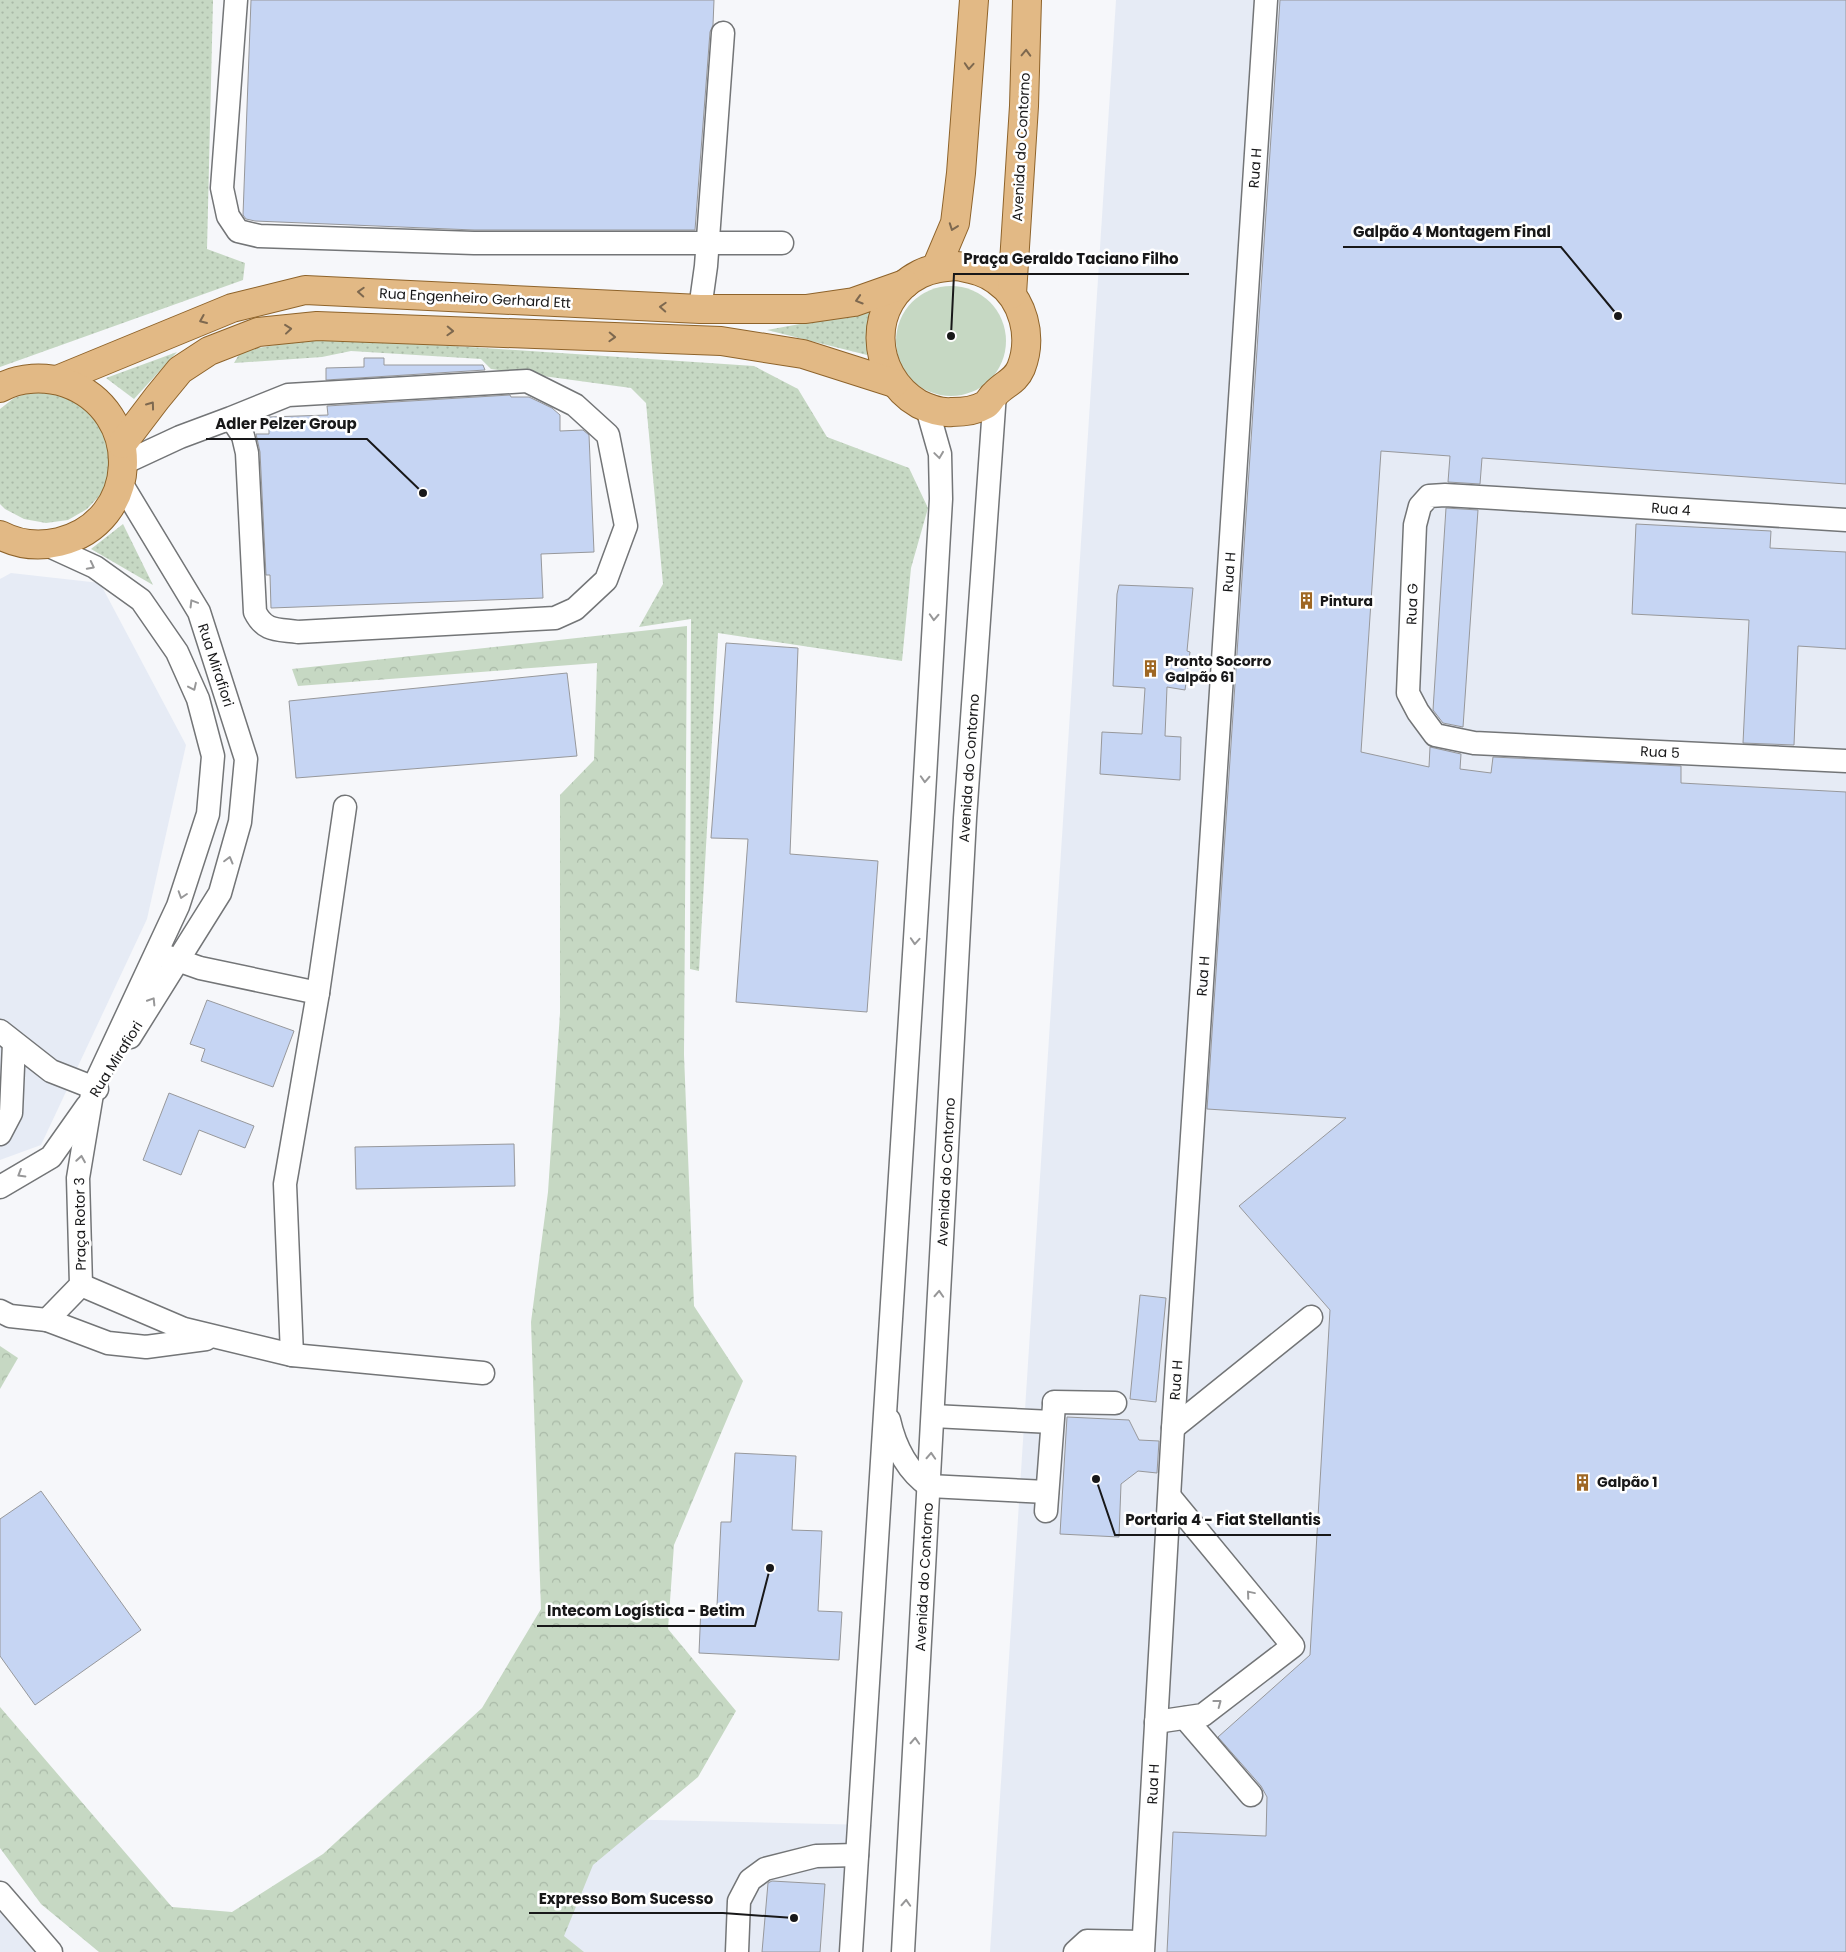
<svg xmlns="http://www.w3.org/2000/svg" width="1846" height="1952" viewBox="0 0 1846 1952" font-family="Poppins,sans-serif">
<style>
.built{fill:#e6ebf5}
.grass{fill:url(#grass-dots)}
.forest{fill:url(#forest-crowns)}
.park{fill:#c6d8c3}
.building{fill:#c6d5f3;stroke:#97989b}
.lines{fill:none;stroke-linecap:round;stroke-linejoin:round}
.minor-casing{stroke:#737577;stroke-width:25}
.major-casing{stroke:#8e632a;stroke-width:30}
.minor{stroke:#fff;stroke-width:22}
.major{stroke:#e2b985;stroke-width:28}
.oneway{stroke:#7d684f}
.oneway2{stroke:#979798}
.labels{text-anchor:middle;stroke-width:5;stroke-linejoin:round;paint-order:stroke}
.street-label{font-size:14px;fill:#181819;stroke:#fff}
.poi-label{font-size:14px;font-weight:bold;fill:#181819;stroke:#fff;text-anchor:start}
.leader{fill:none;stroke:#181819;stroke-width:2}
.callout-dot{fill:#181819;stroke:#fff;stroke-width:2}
.callout-label{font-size:15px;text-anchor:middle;font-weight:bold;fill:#181819;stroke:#fff;stroke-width:5;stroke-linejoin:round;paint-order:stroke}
</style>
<defs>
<pattern id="grass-dots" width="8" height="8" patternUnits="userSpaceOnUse" patternTransform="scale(1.25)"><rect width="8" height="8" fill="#c6d8c3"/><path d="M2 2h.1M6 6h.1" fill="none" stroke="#a9b9a7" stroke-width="1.8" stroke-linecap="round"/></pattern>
<pattern id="forest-crowns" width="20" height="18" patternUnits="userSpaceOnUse" patternTransform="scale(1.25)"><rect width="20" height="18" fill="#c6d8c3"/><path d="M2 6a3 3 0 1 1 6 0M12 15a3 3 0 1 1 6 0" fill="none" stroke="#a9b9a7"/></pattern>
</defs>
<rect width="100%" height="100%" fill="#f6f7fa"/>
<g class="built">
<polygon points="1116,0 1846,0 1846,1952 990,1952"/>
<polygon points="11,573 100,583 186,745 147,919 41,1145 0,1160 0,579"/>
<polygon points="612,1819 872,1825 851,1952 554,1952"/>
<polygon points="0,1897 46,1952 0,1952"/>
</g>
<g class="grass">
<polygon points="0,0 213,0 207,249 245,263 243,280 0,367"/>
<polygon points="871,311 867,355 767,330"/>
<polygon points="321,337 754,366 798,389 827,437 909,468 928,508 911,568 902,661 718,633 699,971 690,969 691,619 639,627 663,584 646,403 631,388 491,369 481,359 351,351 322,357 234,363 241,351"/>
<polygon points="177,352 134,399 106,378"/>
<polygon points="35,391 57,391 78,398 107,429 111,473 102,493 87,509 68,520 46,523 24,519 5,509 0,504 0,409 14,398"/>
<polygon points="123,524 153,585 91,549"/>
</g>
<g class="forest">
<polygon points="687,626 684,1055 694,1306 743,1381 674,1545 668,1629 736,1711 698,1777 593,1865 564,1936 584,1952 99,1952 41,1904 0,1848 0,1707 172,1907 232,1912 323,1854 482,1708 541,1609 531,1322 548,1192 560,1013 560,795 594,760 597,663 298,686 292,669"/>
<polygon points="0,1346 18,1358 0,1389"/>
</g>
<circle class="park" cx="951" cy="341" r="55"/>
<g class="building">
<polygon points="251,0 714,0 713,25 710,32 695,230 474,230 255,221 246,219 243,215"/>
<polygon points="1280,0 1846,0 1846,484 1482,458 1480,484 1448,482 1450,456 1381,451 1361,752 1429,767 1430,747 1461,754 1460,769 1491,773 1493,757 1681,766 1681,783 1846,792 1846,1952 1167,1952 1173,1832 1266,1836 1267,1797 1261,1786 1218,1737 1310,1655 1330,1310 1239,1206 1346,1118 1207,1109"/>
<polygon points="364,358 384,358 384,365 483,365 485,370 326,380 326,368 364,367"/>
<polygon points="510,395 511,397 529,397 552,408 560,415 560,431 583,430 589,435 594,552 541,554 543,598 271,608 270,575 266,575 260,452 256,434 269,434 269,417 328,415 327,406"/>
<polygon points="1446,508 1478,510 1463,727 1443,723 1433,710"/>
<polygon points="1636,524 1771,531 1770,548 1846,552 1846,649 1798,646 1794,745 1743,743 1749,620 1632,614"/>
<polygon points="1119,585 1193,588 1187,651 1190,652 1185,690 1167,687 1165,736 1181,737 1180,780 1100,774 1102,732 1142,734 1145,688 1113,686 1117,594"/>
<polygon points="726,643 798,648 790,854 878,861 867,1012 736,1002 748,839 711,838"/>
<polygon points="567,673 577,756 296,778 289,701"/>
<polygon points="207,1000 294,1031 273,1087 201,1061 205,1049 190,1044"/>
<polygon points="169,1093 254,1126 245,1148 199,1130 181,1175 143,1160"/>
<polygon points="514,1144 515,1186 356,1189 355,1147"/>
<polygon points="1140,1295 1166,1298 1156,1402 1130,1399"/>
<polygon points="1067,1417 1129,1420 1139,1440 1159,1441 1157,1473 1138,1471 1121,1484 1119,1537 1060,1534"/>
<polygon points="735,1453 796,1456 792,1530 822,1531 818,1611 842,1612 839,1660 699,1653 701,1606 717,1606 721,1522 731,1522"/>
<polygon points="41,1491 141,1630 35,1705 0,1656 0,1519"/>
<polygon points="772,1881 825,1884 820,1952 762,1952 768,1883"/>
</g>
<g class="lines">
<defs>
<g id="minor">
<polyline points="236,0 222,188 228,216 238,231 259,236 474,243 782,243"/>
<polyline points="700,309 706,266 723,33"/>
<path d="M124 463 180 437 231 418 243 436 247 453 255 612C265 632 277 629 298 632L555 618 575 609 606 580 626 526 608 435 575 405 527 381 288 395 231 418"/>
<polyline points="121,483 199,612 246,759 240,822 220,893 130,1037"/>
<polyline points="1846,520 1496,498 1445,495 1429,496 1420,506 1415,525 1408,693 1418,712 1435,735 1474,743 1846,761"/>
<polyline points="166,956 200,968 318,993"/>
<polyline points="0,1031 51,1071 97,1089"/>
<polyline points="0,1134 11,1113 14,1043"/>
<polyline points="0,1187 51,1157 87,1106"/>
<polyline points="81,1285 184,1329 292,1355 483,1373"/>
<polyline points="0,1311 10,1316 47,1320 81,1285 78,1178 93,1088 178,906 208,814 213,756 198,699 177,652 141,600 95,567 47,545"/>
<polyline points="47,1320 108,1343 146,1347 206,1339"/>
<polyline points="292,1355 285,1184 318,993 345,807"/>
<polyline points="1054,1402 1115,1403"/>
<polyline points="933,1416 1052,1422"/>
<path d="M889 1420C895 1447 906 1470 929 1486L1047 1492"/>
<polyline points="1173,1428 1311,1317"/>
<polyline points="1046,1511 1054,1405"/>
<polyline points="1185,1718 1251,1795"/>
<polyline points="1156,1722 1203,1715 1293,1646 1170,1497"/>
<polyline points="0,1893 51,1952"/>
<polyline points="737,1952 739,1901 750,1880 765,1869 816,1856 857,1855"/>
<polyline points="851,1952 923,812 941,499 940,454 927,408"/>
<polyline points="903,1952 965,818 995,393"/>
<polyline points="1075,1952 1087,1941 1143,1942"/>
<polyline points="1143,1952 1173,1428 1266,0"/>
</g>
<g id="major">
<path d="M957 266C971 269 984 271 996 280 1024 299 1033 337 1021 368 1015 382 1005 383 995 394 991 397 989 403 985 405 975 411 963 412 952 412 941 413 929 409 919 404 869 375 866 301 920 274 932 268 944 267 957 266Z"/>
<polyline points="936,268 955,223 961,173 974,0"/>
<polyline points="1012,294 1024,106 1027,0"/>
<polyline points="57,380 232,308 305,290 700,309 806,309 854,302 905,284"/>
<path d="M0 388C19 377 45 376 66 383 145 411 141 522 59 542 38 547 19 545 0 535"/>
<polyline points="122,444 157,398 180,370 209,351 258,332 317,326 721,341 803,354 894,383"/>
</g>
</defs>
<use href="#minor" class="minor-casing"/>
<use href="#major" class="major-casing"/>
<use href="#minor" class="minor"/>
<use href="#major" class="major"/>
</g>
<defs><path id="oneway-chevron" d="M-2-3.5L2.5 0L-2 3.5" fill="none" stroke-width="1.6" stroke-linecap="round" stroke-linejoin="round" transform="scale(1.25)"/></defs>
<g class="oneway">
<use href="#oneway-chevron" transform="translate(1026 53) rotate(-88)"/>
<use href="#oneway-chevron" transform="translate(969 66) rotate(94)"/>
<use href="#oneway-chevron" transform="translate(953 227) rotate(110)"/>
<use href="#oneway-chevron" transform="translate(361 292) rotate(-177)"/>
<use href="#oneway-chevron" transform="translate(859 300) rotate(163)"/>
<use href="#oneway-chevron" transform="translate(663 307) rotate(-177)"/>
<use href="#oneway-chevron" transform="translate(203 320) rotate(157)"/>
<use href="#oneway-chevron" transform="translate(288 329) rotate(-6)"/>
<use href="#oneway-chevron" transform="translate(450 331) rotate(2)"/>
<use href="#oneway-chevron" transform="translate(612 337) rotate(2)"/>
<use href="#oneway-chevron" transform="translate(151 405) rotate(-54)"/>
</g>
<g class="oneway2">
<use href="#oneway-chevron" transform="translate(939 455) rotate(82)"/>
<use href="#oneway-chevron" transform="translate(91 566) rotate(27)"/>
<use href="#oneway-chevron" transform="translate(193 603) rotate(-121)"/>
<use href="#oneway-chevron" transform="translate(934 617) rotate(93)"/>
<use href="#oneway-chevron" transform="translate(193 687) rotate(65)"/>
<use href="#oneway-chevron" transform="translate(925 779) rotate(93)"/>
<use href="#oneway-chevron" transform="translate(229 860) rotate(-75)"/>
<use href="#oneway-chevron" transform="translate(182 895) rotate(108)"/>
<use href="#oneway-chevron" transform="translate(915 941) rotate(94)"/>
<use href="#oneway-chevron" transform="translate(152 1001) rotate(-58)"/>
<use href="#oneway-chevron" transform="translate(81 1159) rotate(-81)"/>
<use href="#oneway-chevron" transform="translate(21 1174) rotate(149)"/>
<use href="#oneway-chevron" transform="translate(939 1294) rotate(-87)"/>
<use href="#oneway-chevron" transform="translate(931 1456) rotate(-87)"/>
<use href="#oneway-chevron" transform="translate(1250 1594) rotate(-130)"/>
<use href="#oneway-chevron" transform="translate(1218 1703) rotate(-37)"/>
<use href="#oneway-chevron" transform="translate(915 1741) rotate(-87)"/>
<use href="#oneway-chevron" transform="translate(906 1903) rotate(-87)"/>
</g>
<defs>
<symbol id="building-bare" viewBox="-9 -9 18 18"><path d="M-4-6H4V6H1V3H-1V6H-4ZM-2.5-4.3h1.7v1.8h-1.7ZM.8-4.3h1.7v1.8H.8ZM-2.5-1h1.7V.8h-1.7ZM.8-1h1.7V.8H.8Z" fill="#9e6622" stroke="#fff" stroke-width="2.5" paint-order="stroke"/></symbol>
</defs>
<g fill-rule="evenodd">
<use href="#building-bare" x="1294" y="588" width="25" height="25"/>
<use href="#building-bare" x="1138" y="656" width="25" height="25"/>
<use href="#building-bare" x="1570" y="1470" width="25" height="25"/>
</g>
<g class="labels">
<g class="street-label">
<text transform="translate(1021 147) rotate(-87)" y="5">Avenida do Contorno</text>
<text transform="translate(1255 168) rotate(-86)" y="5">Rua H</text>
<text transform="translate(475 298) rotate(3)" y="5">Rua Engenheiro Gerhard Ett</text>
<text transform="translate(1671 509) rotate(4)" y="5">Rua 4</text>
<text transform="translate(1229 572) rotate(-86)" y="5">Rua H</text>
<text transform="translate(1412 604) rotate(-88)" y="5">Rua G</text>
<text transform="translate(216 665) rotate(72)" y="5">Rua Mirafiori</text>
<text transform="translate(1660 752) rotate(3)" y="5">Rua 5</text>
<text transform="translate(969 768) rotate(-86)" y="5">Avenida do Contorno</text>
<text transform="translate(1203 976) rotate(-86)" y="5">Rua H</text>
<text transform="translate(116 1059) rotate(-58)" y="5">Rua Mirafiori</text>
<text transform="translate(946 1172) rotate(-87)" y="5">Avenida do Contorno</text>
<text transform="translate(80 1224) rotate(-91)" y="5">Praça Rotor 3</text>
<text transform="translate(1176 1380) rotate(-86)" y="5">Rua H</text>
<text transform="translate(924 1577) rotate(-87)" y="5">Avenida do Contorno</text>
<text transform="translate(1153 1784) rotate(-87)" y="5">Rua H</text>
</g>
<g class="poi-label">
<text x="1320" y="606">Pintura</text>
<text x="1165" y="666">Pronto Socorro<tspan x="1165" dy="16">Galpão 61</tspan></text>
<text x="1597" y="1487">Galpão 1</text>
</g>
</g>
<path class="leader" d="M1618 316L1561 247H1343M951 336L954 274H1189M423 493L367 439H206M1096 1479L1115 1535H1331M770 1568L755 1626H537M794 1918L723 1913H529"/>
<g class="callout-dot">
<circle cx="1618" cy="316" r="5"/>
<circle cx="951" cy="336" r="5"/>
<circle cx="423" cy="493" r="5"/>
<circle cx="1096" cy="1479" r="5"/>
<circle cx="770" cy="1568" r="5"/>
<circle cx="794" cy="1918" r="5"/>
</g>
<g class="callout-label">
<text x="1452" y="237">Galpão 4 Montagem Final</text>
<text x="1071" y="264">Praça Geraldo Taciano Filho</text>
<text x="286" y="429">Adler Pelzer Group</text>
<text x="1223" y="1525">Portaria 4 - Fiat Stellantis</text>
<text x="646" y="1616">Intecom Logística - Betim</text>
<text x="626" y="1904">Expresso Bom Sucesso</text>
</g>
</svg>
